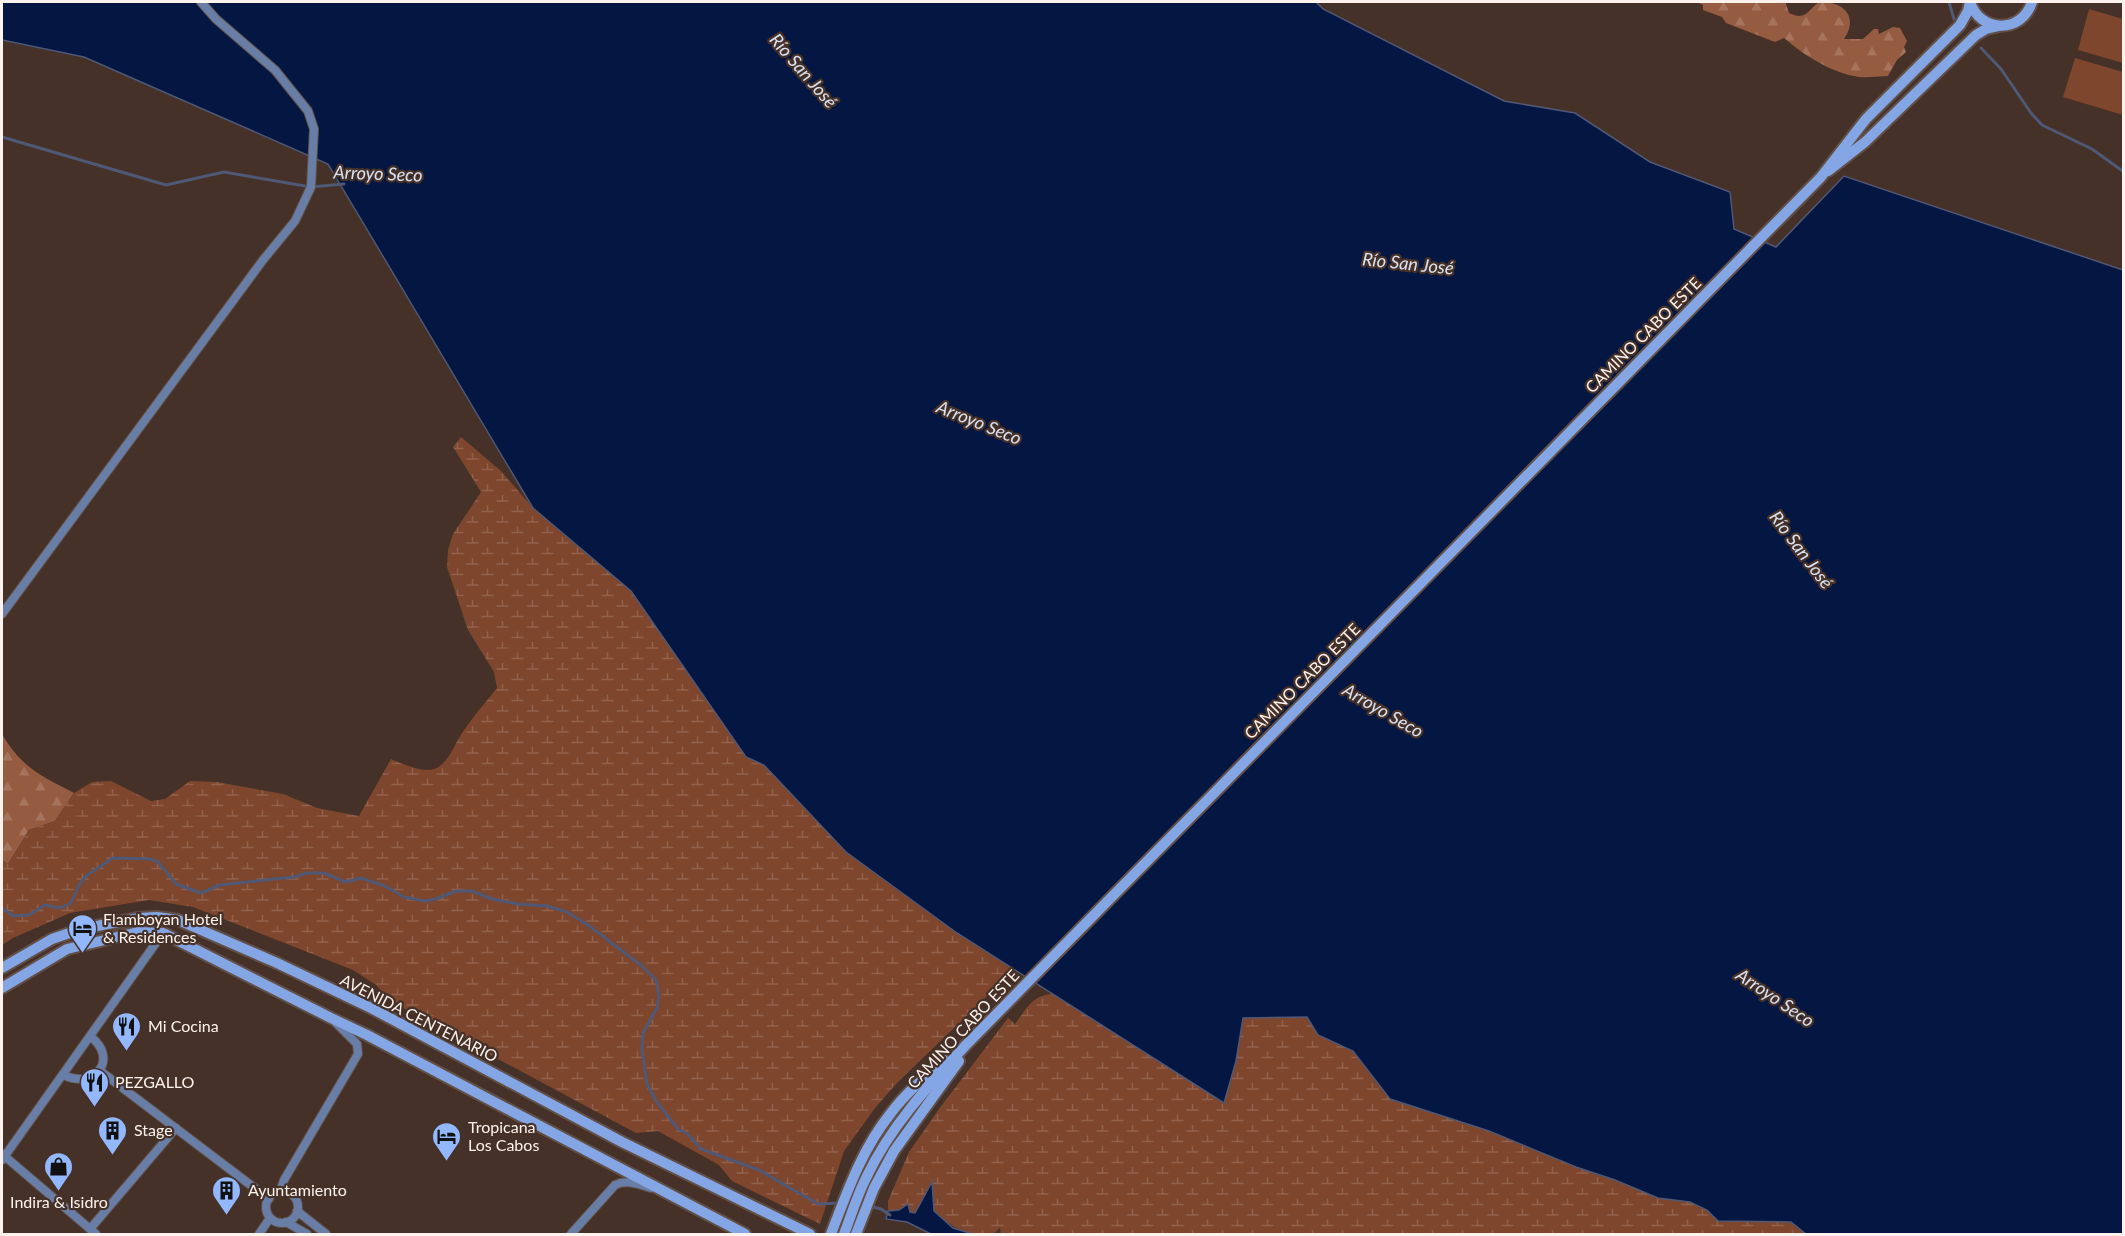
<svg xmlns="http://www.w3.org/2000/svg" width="2125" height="1236" viewBox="0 0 2125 1236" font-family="Lato,sans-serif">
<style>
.forest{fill:url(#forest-firs)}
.wetland{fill:url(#wetland-marsh)}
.garden{fill:#7e462d}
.water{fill:#041642;stroke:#4f5875;stroke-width:1.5}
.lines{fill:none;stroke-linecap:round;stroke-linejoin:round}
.stream{stroke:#4f5875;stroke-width:3}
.street-casing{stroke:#625048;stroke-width:10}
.secondary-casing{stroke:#625048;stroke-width:14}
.street{stroke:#697ea6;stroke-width:8}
.secondary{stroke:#85a6e5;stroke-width:10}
.labels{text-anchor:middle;stroke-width:4.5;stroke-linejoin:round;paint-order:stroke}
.street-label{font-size:16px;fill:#fdf2ed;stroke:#453128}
.poi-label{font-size:16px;fill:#fdf2ed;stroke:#453128;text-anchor:start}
.water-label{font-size:18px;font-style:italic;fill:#dae2f2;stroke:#453128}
</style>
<defs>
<pattern id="forest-firs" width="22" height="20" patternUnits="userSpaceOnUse" patternTransform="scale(1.5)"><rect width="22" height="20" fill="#965c41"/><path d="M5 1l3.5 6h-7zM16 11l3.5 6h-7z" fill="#a6745d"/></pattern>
<pattern id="wetland-marsh" width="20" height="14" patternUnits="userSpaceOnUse" patternTransform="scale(1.5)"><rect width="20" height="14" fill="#7e462d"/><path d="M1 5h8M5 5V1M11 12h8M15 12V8" fill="none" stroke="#91614c"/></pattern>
</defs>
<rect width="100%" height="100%" fill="#453128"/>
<g class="forest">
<path d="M1697 2H1787L1786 4 1789 13C1806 21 1807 11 1819 2 1844 1 1859 17 1844 39H1863L1874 29H1878L1879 34 1893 27 1900 28 1907 41 1904 47 1906 52 1897 60 1888 76C1878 76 1868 78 1859 77 1832 73 1805 56 1784 38L1775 42 1726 23 1722 17 1703 10V5Z"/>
<path d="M2 734C21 767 41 776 74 793L55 821 29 830 8 864 2 860Z"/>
</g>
<g class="wetland">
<path d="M461 437 501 471 533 508 631 591 746 757 764 765 846 852 957 933 1014 970 897 1083 875 1108 844 1151 820 1224 732 1181 719 1165 658 1131 636 1133 390 1001 376 985 353 970 193 907 149 900 70 913 13 938 2 945V860L8 864 29 830 55 821 74 793 92 782 111 781 151 801 165 799 190 781 217 782 283 794 317 808 359 816 391 759C403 764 424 774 437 768 449 761 455 744 462 733 472 718 485 703 497 688L494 672 468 630 447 567 448 550 453 534 481 492 453 447Z"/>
<path d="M1053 994 1224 1103 1236 1061 1243 1018 1307 1017 1318 1035 1353 1051 1390 1099 1489 1131 1576 1167 1615 1180 2123 1234H1001L1000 1228 993 1234C963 1235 956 1230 934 1211L931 1183 915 1213 899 1210 888 1211V1201L909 1152 939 1109 1008 1018 1015 1024C1027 1008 1032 995 1053 994Z"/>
</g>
<g class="garden">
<polygon points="2089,9 2123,19 2123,63 2078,50"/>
<polygon points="2075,58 2123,72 2123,115 2063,97"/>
</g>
<g class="water">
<polygon points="2,2 1316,2 1323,9 1504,101 1575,113 1650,162 1730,192 1734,229 1776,247 1844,176 2123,270 2123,1234 1806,1234 1791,1222 1718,1221 1707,1210 1690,1202 1658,1198 1615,1180 1576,1167 1489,1131 1390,1099 1353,1051 1318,1035 1307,1017 1243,1018 1236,1061 1224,1103 957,933 846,852 764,765 746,757 631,591 533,508 328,164 84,57 2,40"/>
<polygon points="932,1182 934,1211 953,1228 973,1234 931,1234 907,1222 886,1219 888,1211 899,1210 908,1204 910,1212 915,1213"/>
</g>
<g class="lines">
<g class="stream">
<polyline points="1949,2 1954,19"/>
<polyline points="1981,48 2001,69 2031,113 2042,125 2092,149 2124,172"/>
<polyline points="2,137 166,185 224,172 311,187 344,184"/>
<polyline points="2,908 13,916 29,915 45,905 60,908 71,903 79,885 86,876 113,858 150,859 158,862 176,884 201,893 220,885 294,877 307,873 324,873 346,882 361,878 385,886 404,897 424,901 436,899 456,891 472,891 492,899 518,904 547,906 567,912 588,925 642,966 656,980 659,995 657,1008 643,1033 642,1049 647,1084 656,1101 678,1129 688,1134 701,1149 759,1170 818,1204 839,1203"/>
<polyline points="869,1206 881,1209 890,1215"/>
</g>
<defs>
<g id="street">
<polyline points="2,614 263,260 295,221 311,187 314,129 308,111 275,70 216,19 201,2"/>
<polyline points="99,1070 269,1199"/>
<path d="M63 1075C97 1090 118 1058 91 1037"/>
<polyline points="2,1154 96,1234"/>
<polyline points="2,1160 163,933"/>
<circle cx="282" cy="1207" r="16"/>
<polyline points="280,1192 284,1180 358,1054 357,1044 336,1023"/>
<polyline points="297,1211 326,1234"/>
<polyline points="286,1222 307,1234"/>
<polyline points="90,1229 176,1128"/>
<polyline points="259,1234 270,1218"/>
<path d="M571 1234 615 1185C627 1179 638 1184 651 1188"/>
</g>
<g id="secondary">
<path d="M1970 2C1980 33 2022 34 2032 2"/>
<polyline points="1828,171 1865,142 1976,35 1986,29 1999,26"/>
<polyline points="2,968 52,939 81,929 139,918 157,917 178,920 277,963 371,1008 622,1142 810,1234"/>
<polyline points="2,988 67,949 138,932 163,933 331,1018 367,1035 745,1234"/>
<path d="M831 1234C847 1192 862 1149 891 1113 906 1093 925 1077 944 1060"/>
<path d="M844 1234C851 1216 857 1196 866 1178 890 1127 928 1086 966 1045L1821 177 1866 119 1960 25 1968 11 1970 2"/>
<polyline points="856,1234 874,1188 894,1151 959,1061"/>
</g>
</defs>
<use href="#street" class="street-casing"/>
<use href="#secondary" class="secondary-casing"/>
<use href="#street" class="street"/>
<use href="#secondary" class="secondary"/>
</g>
<defs>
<symbol id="hotel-pin" viewBox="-11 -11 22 30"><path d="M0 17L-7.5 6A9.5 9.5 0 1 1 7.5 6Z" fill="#93b7fd" stroke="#453128"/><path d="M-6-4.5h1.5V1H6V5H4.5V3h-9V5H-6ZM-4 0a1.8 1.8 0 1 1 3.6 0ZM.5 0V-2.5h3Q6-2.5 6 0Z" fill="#111"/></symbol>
<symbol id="restaurant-pin" viewBox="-11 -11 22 30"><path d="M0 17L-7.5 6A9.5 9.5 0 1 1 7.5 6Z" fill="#93b7fd" stroke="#453128"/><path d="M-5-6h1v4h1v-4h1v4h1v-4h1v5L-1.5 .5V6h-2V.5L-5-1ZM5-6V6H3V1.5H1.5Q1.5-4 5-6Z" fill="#111"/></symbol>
<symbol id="building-pin" viewBox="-11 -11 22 30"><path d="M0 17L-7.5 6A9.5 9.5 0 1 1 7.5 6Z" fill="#93b7fd" stroke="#453128"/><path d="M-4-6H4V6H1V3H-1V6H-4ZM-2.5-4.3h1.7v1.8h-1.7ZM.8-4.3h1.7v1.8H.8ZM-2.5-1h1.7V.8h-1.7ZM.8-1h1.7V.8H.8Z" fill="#111"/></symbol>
<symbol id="shop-pin" viewBox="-11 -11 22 30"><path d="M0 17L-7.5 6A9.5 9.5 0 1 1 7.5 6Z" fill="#93b7fd" stroke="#453128"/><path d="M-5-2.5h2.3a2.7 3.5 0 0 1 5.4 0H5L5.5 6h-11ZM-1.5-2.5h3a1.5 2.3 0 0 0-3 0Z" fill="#111"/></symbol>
</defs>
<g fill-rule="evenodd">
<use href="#hotel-pin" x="66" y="912" width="33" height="45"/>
<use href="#restaurant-pin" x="110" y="1010" width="33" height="45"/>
<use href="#restaurant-pin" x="78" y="1066" width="33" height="45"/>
<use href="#building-pin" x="96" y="1114" width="33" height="45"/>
<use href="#hotel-pin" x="430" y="1120" width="33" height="45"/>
<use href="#shop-pin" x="42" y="1150" width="33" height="45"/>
<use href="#building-pin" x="210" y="1174" width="33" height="45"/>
</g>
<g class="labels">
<g class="street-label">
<text transform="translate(1643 335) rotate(-45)" y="6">CAMINO CABO ESTE</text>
<text transform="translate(1302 681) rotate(-45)" y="6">CAMINO CABO ESTE</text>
<text transform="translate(419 1018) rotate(27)" y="6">AVENIDA CENTENARIO</text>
<text transform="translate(963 1029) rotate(-47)" y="6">CAMINO CABO ESTE</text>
</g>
<g class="poi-label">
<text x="103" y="925">Flamboyan Hotel<tspan x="103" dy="18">&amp; Residences</tspan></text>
<text x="148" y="1032">Mi Cocina</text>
<text x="115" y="1088">PEZGALLO</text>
<text x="468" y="1133">Tropicana<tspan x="468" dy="18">Los Cabos</tspan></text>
<text x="134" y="1136">Stage</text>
<text x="248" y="1196">Ayuntamiento</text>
<text x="59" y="1208" text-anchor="middle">Indira &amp; Isidro</text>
</g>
<g class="water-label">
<text transform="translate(803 71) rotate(49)" y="6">Río San José</text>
<text transform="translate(378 174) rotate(2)" y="6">Arroyo Seco</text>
<text transform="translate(1408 264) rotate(6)" y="6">Río San José</text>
<text transform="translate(979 423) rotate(22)" y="6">Arroyo Seco</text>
<text transform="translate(1801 550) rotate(53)" y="6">Río San José</text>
<text transform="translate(1383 711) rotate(30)" y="6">Arroyo Seco</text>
<text transform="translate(1775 998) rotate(34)" y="6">Arroyo Seco</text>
</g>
</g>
<rect width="2125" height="1236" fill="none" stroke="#fdf2ed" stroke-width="6"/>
</svg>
